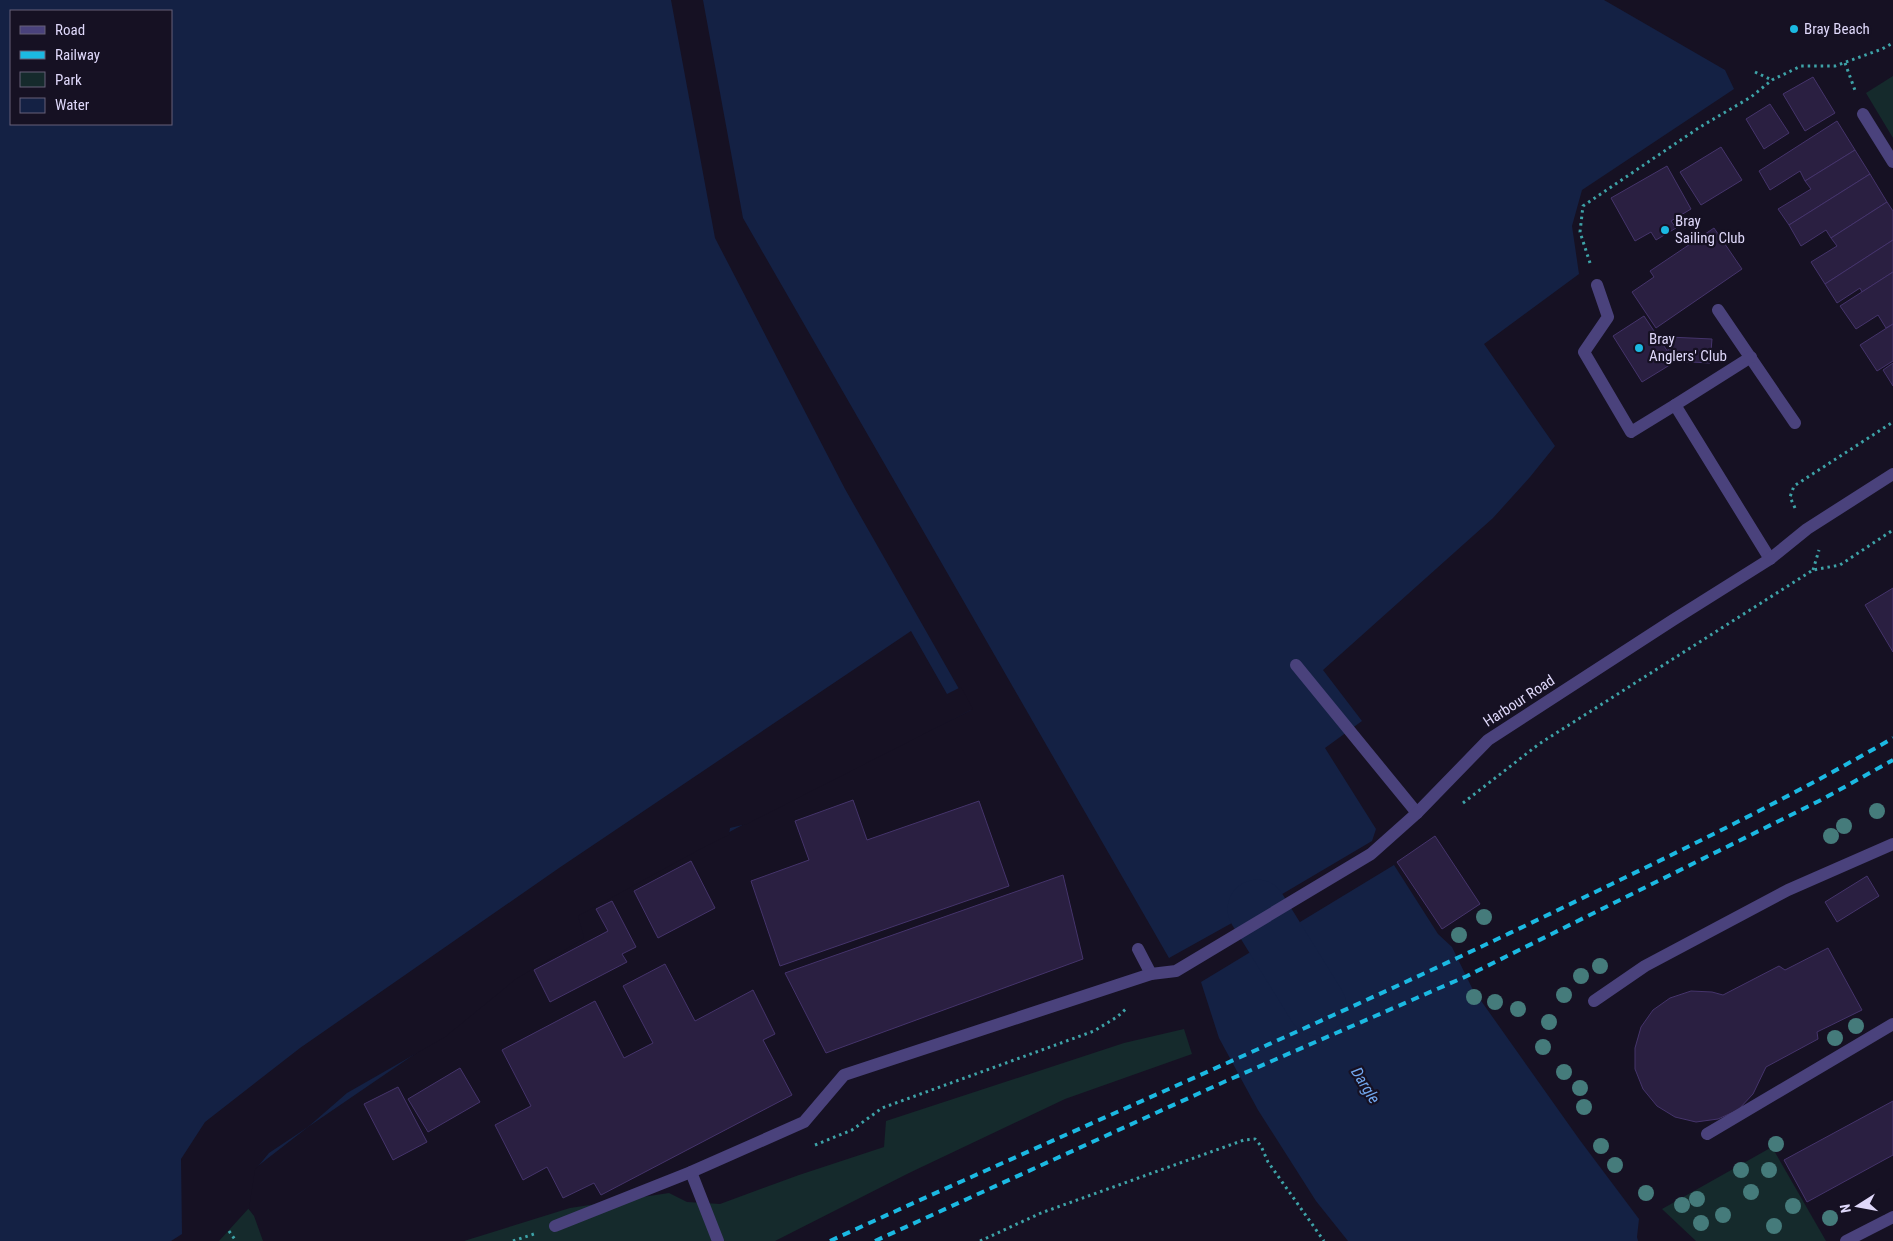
<svg xmlns="http://www.w3.org/2000/svg" width="1893" height="1241" viewBox="0 0 1893 1241" font-family="'Roboto Condensed',sans-serif">
<style>
.green{fill:#152a2c}
.water{fill:#142144;fill-rule:evenodd}
.pier{fill:#161123}
.lines{fill:none;stroke-linecap:round;stroke-linejoin:round}
.river{stroke:#142144;stroke-width:59}
.building{fill:#2a1f41;stroke:#45346b}
.path{stroke:#3ea3a8;stroke-width:3;stroke-dasharray:2.5 4;stroke-linecap:butt}
.minor{stroke:#4a427c;stroke-width:12}
.rail{stroke:#1bb9e2;stroke-width:4;stroke-dasharray:8 6;stroke-linecap:butt}
.tree{fill:#457b7b}
.poi-dot{fill:#1bb9e2;stroke:#161123;stroke-width:2}
.labels{text-anchor:middle;stroke-width:4.5;stroke-linejoin:round;paint-order:stroke}
.poi-label{font-size:15px;fill:#dfd8fa;stroke:#161123;text-anchor:start}
.street-label{font-size:15px;fill:#dfd8fa;stroke:#161123}
.water-label{font-size:16px;font-style:italic;fill:#72a7ee;stroke:#161123}
</style>
<rect width="100%" height="100%" fill="#161123"/>
<g class="green">
<polygon points="1893,76 1893,138 1866,93"/>
<polygon points="1184,1029 1192,1054 1065,1099 909,1173 775,1241 464,1241 570,1208 669,1193 687,1202 720,1204 799,1175 884,1147 886,1121 1124,1043"/>
<polygon points="1772,1147 1826,1241 1696,1241 1662,1209"/>
<polygon points="247,1207 254,1216 263,1241 215,1241"/>
</g>
<g class="water">
<path d="M0 0H671L715 238 845 489 971 710 792 798 576 915 514 977 444 1034 308 1127 254 1169 215 1241H0ZM11 11H171V124H11Z"/>
<polygon points="703,0 1604,0 1725,70 1734,89 1582,190 1572,226 1579,274 1484,344 1555,446 1530,477 1493,518 1323,670 1362,721 1325,748 1376,829 1372,841 1257,909 1169,958 743,218"/>
<polygon points="1394,865 1438,934 1452,947 1472,988 1579,1139 1639,1219 1637,1237 1638,1241 1348,1241 1316,1201 1258,1110 1219,1038 1201,982"/>
</g>
<polygon class="pier" points="911,631 947,694 961,687 973,709 747,824 730,828 729,835 706,846 578,916 584,937 583,939 516,979 445,1037 347,1093 308,1127 269,1153 255,1170 249,1208 219,1241 171,1241 182,1234 181,1159 205,1122 300,1048 559,868"/>
<g class="lines">
<polyline class="river" points="1257,909 1317,1006"/>
</g>
<g class="building">
<polygon points="1813,77 1835,113 1805,131 1783,94"/>
<polygon points="1770,104 1789,133 1764,149 1746,119"/>
<polygon points="1837,121 1855,150 1805,181 1800,171 1770,190 1759,171"/>
<polygon points="1721,147 1742,180 1701,205 1680,172"/>
<polygon points="1855,150 1870,174 1789,225 1778,209 1811,189 1805,181"/>
<polygon points="1667,166 1691,209 1671,221 1676,228 1656,240 1651,232 1635,241 1611,198"/>
<polygon points="1870,174 1887,202 1831,238 1826,230 1801,246 1789,225"/>
<polygon points="1887,202 1893,211 1893,240 1825,284 1811,262 1837,246 1831,238"/>
<polygon points="1714,228 1742,269 1656,328 1632,292 1654,277 1650,271"/>
<polygon points="1893,240 1893,272 1862,292 1860,288 1837,303 1825,284"/>
<polygon points="1893,272 1893,324 1886,328 1878,315 1856,329 1840,306"/>
<polygon points="1644,316 1668,352 1669,337 1712,339 1710,363 1672,361 1673,363 1642,382 1613,336"/>
<polygon points="1893,324 1893,361 1877,371 1860,345"/>
<polygon points="1893,363 1893,386 1883,370"/>
<polygon points="1893,588 1893,652 1865,605"/>
<polygon points="853,800 867,840 979,801 1009,886 780,966 751,881 809,860 795,821"/>
<polygon points="1435,836 1480,904 1442,929 1397,862"/>
<polygon points="691,861 715,908 658,938 634,891"/>
<polygon points="1063,875 1083,959 826,1053 785,973"/>
<polygon points="1867,876 1879,896 1837,922 1825,902"/>
<polygon points="612,901 636,947 622,954 627,962 550,1002 534,970 608,931 596,909"/>
<polygon points="1828,948 1862,1010 1817,1032 1818,1039 1766,1067 1753,1094 1738,1110 1718,1119 1696,1122 1675,1117 1657,1106 1643,1089 1635,1069 1635,1048 1641,1027 1653,1010 1670,998 1691,991 1712,992 1723,995 1779,966 1785,970"/>
<polygon points="665,964 695,1021 753,990 775,1034 763,1040 792,1095 601,1195 594,1183 563,1198 547,1167 523,1180 495,1125 531,1106 502,1050 595,1001 624,1058 653,1043 623,986"/>
<polygon points="460,1068 480,1102 428,1132 408,1099"/>
<polygon points="398,1087 427,1142 393,1160 364,1104"/>
<polygon points="1893,1101 1893,1155 1807,1202 1784,1160"/>
</g>
<g class="lines">
<g class="path">
<polyline points="1845,63 1856,93"/>
<polyline points="1755,72 1772,80"/>
<polyline points="1590,263 1580,232 1583,206 1700,127 1751,97 1772,80 1801,66 1835,66 1882,49 1893,43"/>
<polyline points="1795,508 1790,497 1794,486 1893,422"/>
<polyline points="1813,570 1819,550"/>
<polyline points="1463,803 1539,744 1813,570 1840,565 1893,530"/>
<polyline points="815,1145 852,1130 882,1108 1094,1031 1117,1017 1127,1008"/>
<polyline points="229,1231 236,1241"/>
<polyline points="513,1241 534,1234"/>
<polyline points="980,1241 1041,1213 1244,1140 1255,1139 1261,1146 1268,1162 1324,1241"/>
</g>
<g class="minor">
<polyline points="1863,114 1893,162"/>
<polyline points="1597,285 1608,317 1584,352 1631,432 1675,405 1770,559"/>
<polyline points="1718,310 1795,423"/>
<polyline points="1675,405 1751,357"/>
<polyline points="1296,665 1417,813"/>
<polyline points="1138,949 1151,974"/>
<polyline points="1594,1001 1645,966 1788,890 1893,844"/>
<polyline points="1707,1134 1893,1024"/>
<polyline points="691,1172 718,1241"/>
<polyline points="555,1226 691,1172 804,1122 844,1075 1151,974 1176,971 1371,854 1417,813 1488,740 1673,620 1770,559 1807,529 1893,474"/>
<polyline points="1846,1241 1893,1217"/>
</g>
<g class="rail">
<path d="M830 1241C1074 1129 1321 1025 1562 908 1674 854 1786 800 1893 738"/>
<polyline points="875,1241 1226,1081 1467,976 1821,800 1893,760"/>
</g>
</g>
<g class="tree">
<circle cx="1877" cy="811" r="8"/>
<circle cx="1844" cy="826" r="8"/>
<circle cx="1831" cy="836" r="8"/>
<circle cx="1484" cy="917" r="8"/>
<circle cx="1459" cy="935" r="8"/>
<circle cx="1600" cy="966" r="8"/>
<circle cx="1581" cy="976" r="8"/>
<circle cx="1564" cy="995" r="8"/>
<circle cx="1474" cy="997" r="8"/>
<circle cx="1495" cy="1002" r="8"/>
<circle cx="1518" cy="1009" r="8"/>
<circle cx="1549" cy="1022" r="8"/>
<circle cx="1856" cy="1026" r="8"/>
<circle cx="1835" cy="1038" r="8"/>
<circle cx="1543" cy="1047" r="8"/>
<circle cx="1564" cy="1072" r="8"/>
<circle cx="1580" cy="1088" r="8"/>
<circle cx="1584" cy="1107" r="8"/>
<circle cx="1776" cy="1144" r="8"/>
<circle cx="1601" cy="1146" r="8"/>
<circle cx="1615" cy="1165" r="8"/>
<circle cx="1741" cy="1170" r="8"/>
<circle cx="1769" cy="1170" r="8"/>
<circle cx="1751" cy="1192" r="8"/>
<circle cx="1646" cy="1193" r="8"/>
<circle cx="1697" cy="1199" r="8"/>
<circle cx="1682" cy="1205" r="8"/>
<circle cx="1793" cy="1206" r="8"/>
<circle cx="1723" cy="1215" r="8"/>
<circle cx="1830" cy="1218" r="8"/>
<circle cx="1701" cy="1223" r="8"/>
<circle cx="1774" cy="1226" r="8"/>
</g>
<g class="poi-dot">
<circle cx="1794" cy="29" r="5"/>
<circle cx="1665" cy="230" r="5"/>
<circle cx="1639" cy="348" r="5"/>
</g>
<g class="labels">
<g class="poi-label">
<text x="1804" y="34">Bray Beach</text>
<text x="1675" y="226">Bray<tspan x="1675" dy="17">Sailing Club</tspan></text>
<text x="1649" y="344">Bray<tspan x="1649" dy="17">Anglers' Club</tspan></text>
</g>
<g class="street-label">
<text transform="translate(1519 701) rotate(-33)" y="5">Harbour Road</text>
</g>
<g class="water-label">
<text transform="translate(1366 1085) rotate(58)" y="6">Dargle</text>
</g>
</g>
<rect x="10" y="10" width="162" height="115" fill="#161123" stroke="#666179"/>
<rect x="20" y="26" width="25" height="8" fill="#4a427c" stroke="#666179"/>
<text x="55" y="35" font-size="15" fill="#dfd8fa">Road</text>
<rect x="20" y="51" width="25" height="8" fill="#1bb9e2" stroke="#666179"/>
<text x="55" y="60" font-size="15" fill="#dfd8fa">Railway</text>
<rect x="20" y="72" width="25" height="15" fill="#152a2c" stroke="#666179"/>
<text x="55" y="85" font-size="15" fill="#dfd8fa">Park</text>
<rect x="20" y="98" width="25" height="15" fill="#142144" stroke="#666179"/>
<text x="55" y="110" font-size="15" fill="#dfd8fa">Water</text>
<g transform="translate(1858 1206) rotate(259)" stroke="#161123" stroke-width="4" paint-order="stroke">
<path d="M0-4L9 19L0 12L-9 19Z" fill="#dfd8fa"/>
<text y="-8" font-size="14" font-weight="bold" text-anchor="middle" fill="#dfd8fa">N</text>
</g>
</svg>
